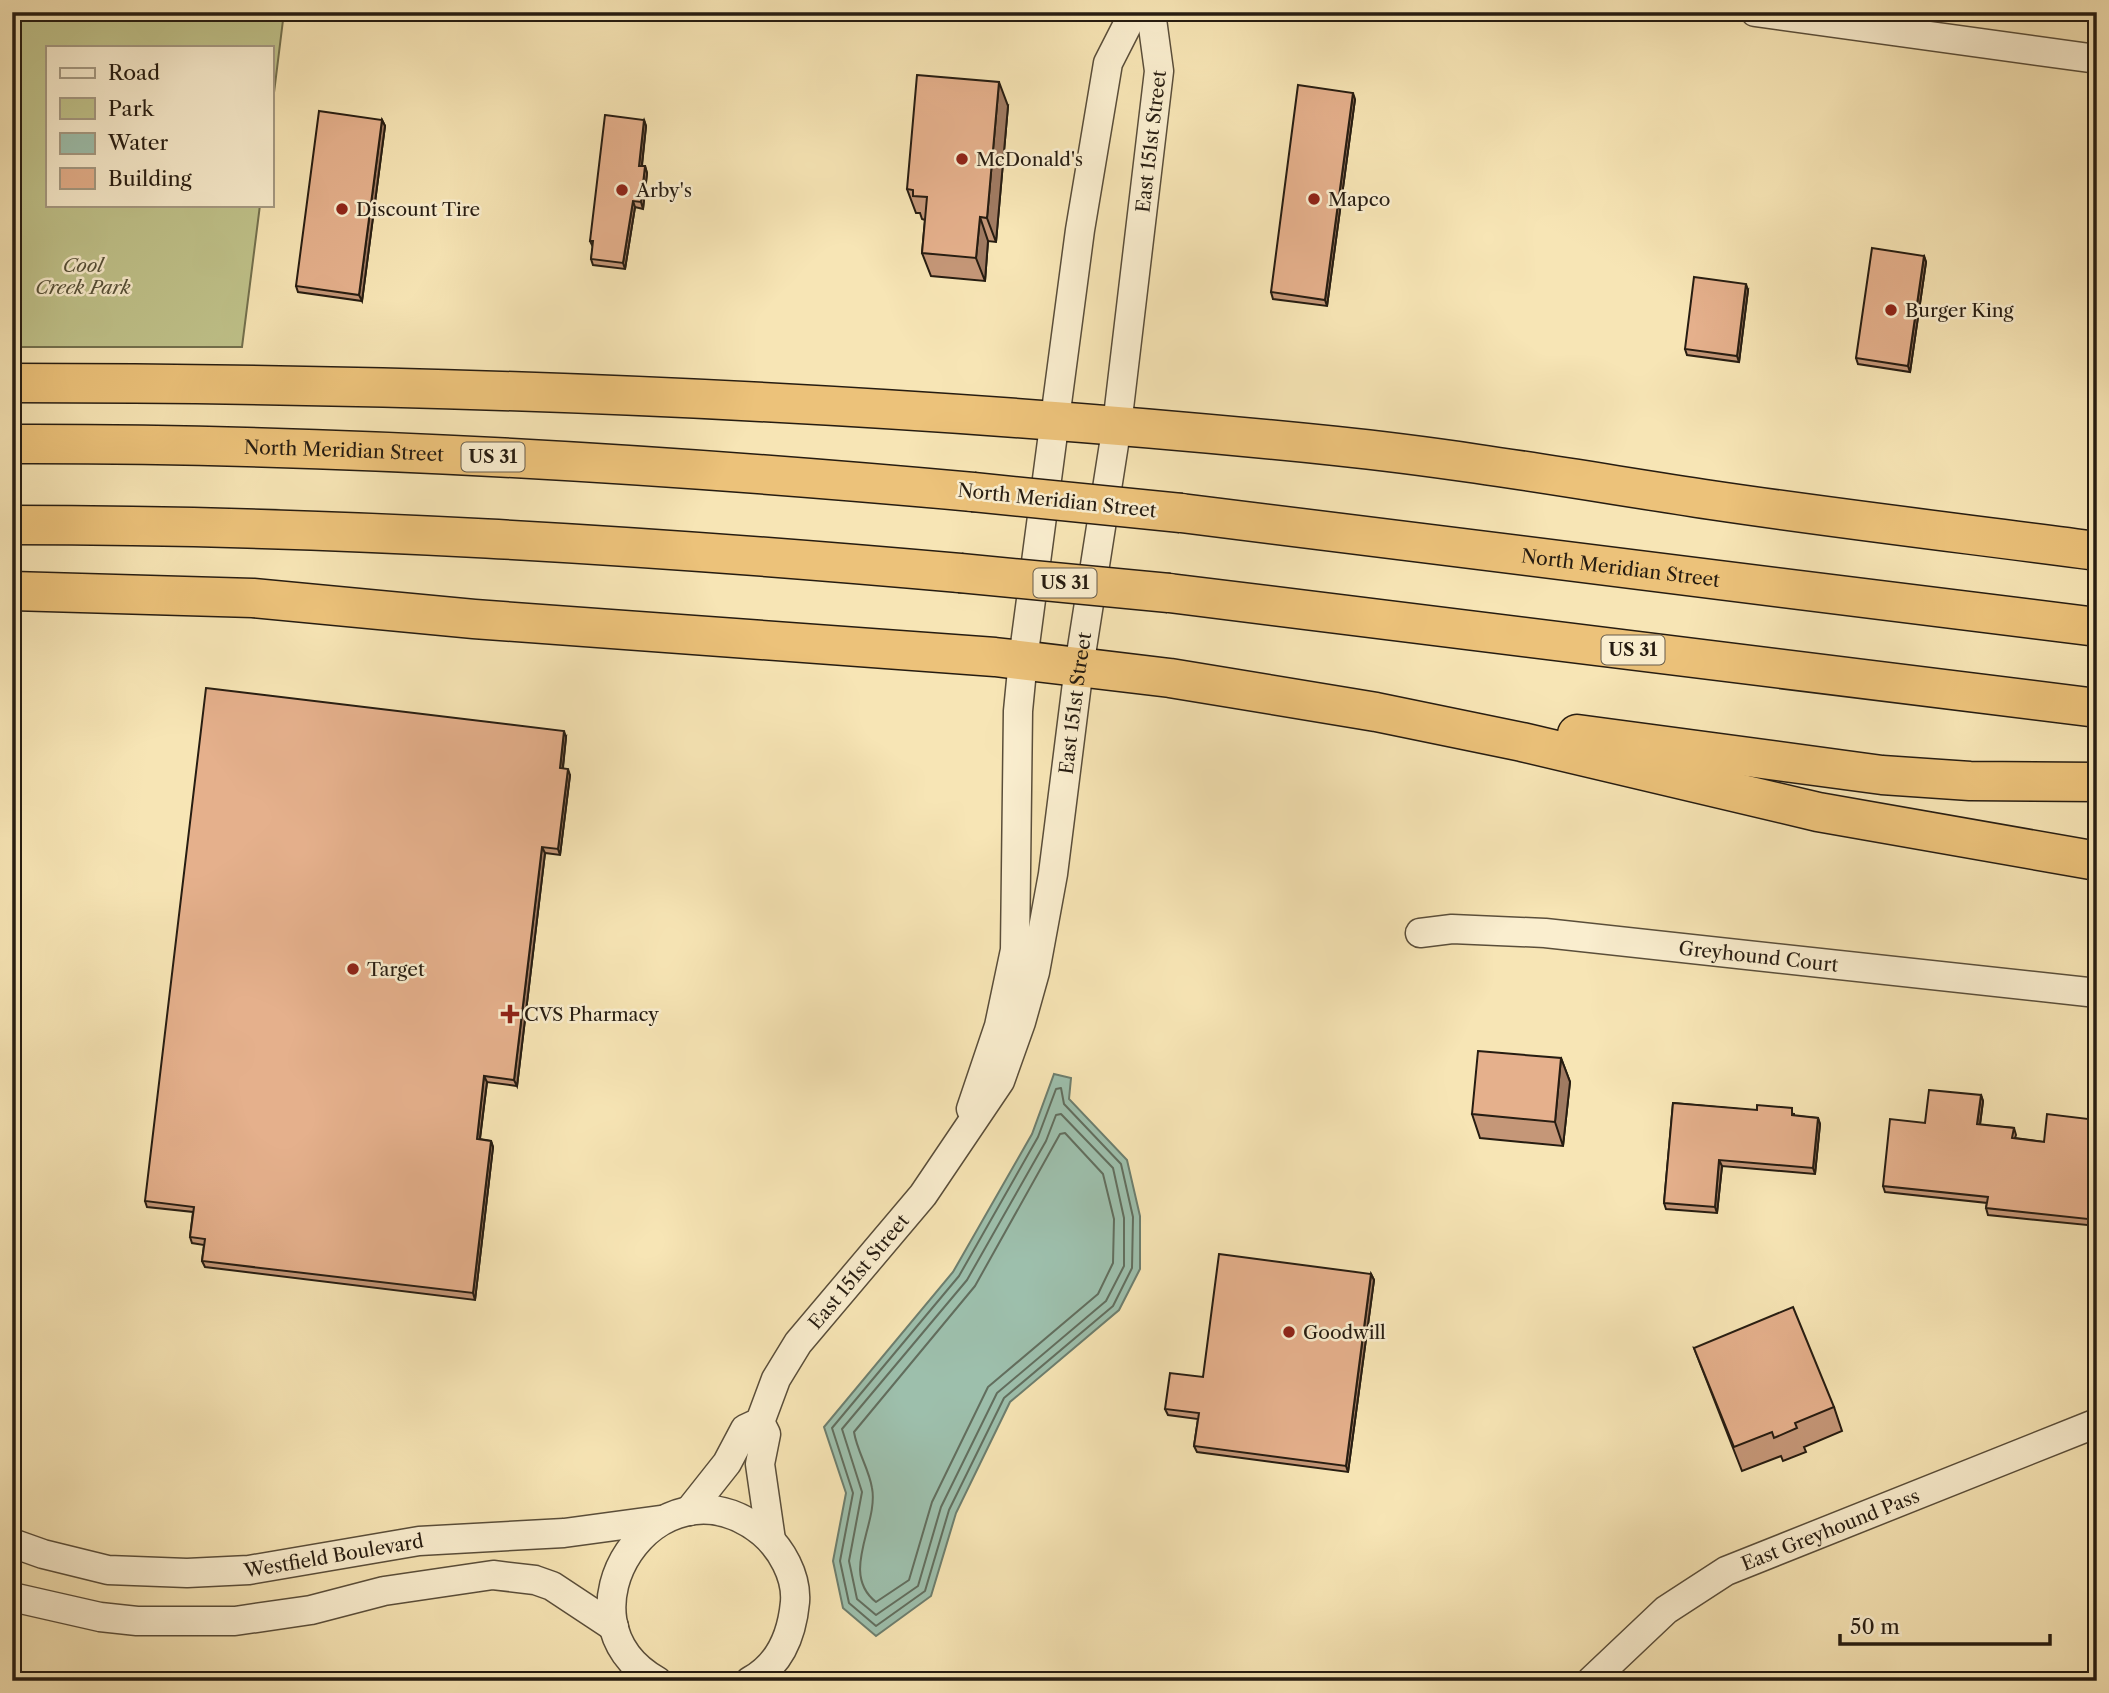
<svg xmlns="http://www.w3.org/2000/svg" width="2109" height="1693" viewBox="0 0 2109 1693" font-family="'Libre Caslon Text',serif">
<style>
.green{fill:#c0c38b;stroke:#73704e;stroke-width:2}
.water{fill:#9dbfac;stroke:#6d7e6e;stroke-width:2}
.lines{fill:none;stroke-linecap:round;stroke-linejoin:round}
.shore{stroke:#626e5e;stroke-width:2}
.minor-casing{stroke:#5a4e3a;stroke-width:31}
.highway-casing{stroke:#261c11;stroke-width:41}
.minor{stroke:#faeecf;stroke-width:28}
.highway{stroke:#ecc27a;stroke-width:38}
.highway-bridge-casing{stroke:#261c11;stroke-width:41;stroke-linecap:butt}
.highway-bridge{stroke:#ecc27a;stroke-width:38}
.wall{fill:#c59778;stroke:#261c11;stroke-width:2}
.shaded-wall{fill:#a07b62;stroke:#261c11;stroke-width:2}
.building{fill:#e5b08c;stroke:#261c11;stroke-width:2}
.poi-dot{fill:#8f2418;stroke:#faeecf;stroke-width:2.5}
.labels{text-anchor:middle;stroke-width:5;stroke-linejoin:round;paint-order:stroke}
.shield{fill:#faeecf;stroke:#665b4a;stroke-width:2}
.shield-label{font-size:18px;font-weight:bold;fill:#261c11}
.street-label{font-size:19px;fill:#261c11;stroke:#faeecf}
.poi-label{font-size:19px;fill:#261c11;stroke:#faeecf;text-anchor:start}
.park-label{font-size:19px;font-style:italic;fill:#544e36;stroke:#faeecf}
</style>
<rect width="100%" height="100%" fill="#f7e5b5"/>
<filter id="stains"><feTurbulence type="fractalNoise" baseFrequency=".00286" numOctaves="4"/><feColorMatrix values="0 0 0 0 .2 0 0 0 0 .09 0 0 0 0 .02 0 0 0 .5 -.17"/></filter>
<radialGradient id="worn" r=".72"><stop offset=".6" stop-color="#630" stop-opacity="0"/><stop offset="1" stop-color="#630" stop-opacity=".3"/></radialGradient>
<polygon class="green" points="12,12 284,12 271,117 271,47 47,47 47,205 260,205 242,347 12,347"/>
<polygon class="water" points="1054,1074 1071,1078 1069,1099 1127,1160 1140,1216 1140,1269 1119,1310 1010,1402 956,1513 931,1596 876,1636 843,1608 833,1561 846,1493 824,1427 953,1272 1032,1134"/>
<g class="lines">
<g class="shore">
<polygon points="1061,1088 1064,1104 1121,1164 1133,1217 1132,1268 1113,1306 1004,1398 949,1510 925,1591 876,1626 849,1603 840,1561 853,1493 832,1428 959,1276 1038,1137 1056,1089"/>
<polygon points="1061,1114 1113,1168 1124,1218 1124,1266 1106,1301 997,1393 941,1507 918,1586 876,1615 857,1599 849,1561 862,1492 842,1429 967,1280 1046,1141 1056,1115"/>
<path d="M1065 1133 1103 1174 1114 1219 1113 1263 1098 1294 988 1387 932 1502 909 1580 876 1602C839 1573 879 1524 872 1488 869 1469 857 1451 854 1432L975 1286 1060 1134Z"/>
</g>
<defs>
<g id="minor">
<polyline points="1755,12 2097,59"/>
<path id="s1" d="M1420 933 1452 929 1545 933 2097 993"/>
<polyline points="971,1109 999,1026 1015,950 1018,711 1023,660 1080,230 1108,63 1134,12"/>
<polyline points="760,1422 766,1434 760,1464 771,1540"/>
<path id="s2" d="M689 1511 727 1463 745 1429 760 1422 776 1379 798 1343 923 1195 1000 1081 1021 1022 1035 972 1053 874 1079 667 1117 425 1159 71 1151 12"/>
<path id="s3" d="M12 1543 43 1554 108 1570 187 1573 249 1570 419 1541 564 1533 660 1520"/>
<polyline points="12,1597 100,1617 137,1621 235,1621 311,1610 384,1591 493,1575 535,1580 552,1586 614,1627"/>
<path d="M657 1681C547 1619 657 1449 762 1532 781 1548 797 1576 795 1602 792 1634 780 1665 750 1681"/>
<path id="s4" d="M1591 1681 1666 1610 1726 1571 2097 1423"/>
</g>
<g id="highway">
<path d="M12 383C454 383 896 401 1336 446 1462 459 1586 481 1711 500 1839 519 1968 534 2097 551"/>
<path id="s5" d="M12 444C333 443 654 463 973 492"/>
<path id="s6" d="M1181 513 2097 627"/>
<path d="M12 525C329 525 645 545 960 573"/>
<polyline points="12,591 253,598 474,619 995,657 1170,678 1376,712 1522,742 1818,812 2097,861"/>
<polyline points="1169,593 2097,708"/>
<polyline points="1577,734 1882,775 1970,781 2097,782"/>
</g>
</defs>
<use href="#minor" class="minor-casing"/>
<use href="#highway" class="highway-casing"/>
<use href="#minor" class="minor"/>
<use href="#highway" class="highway"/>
<defs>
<g id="highway-bridge">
<polyline points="973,492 1181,513"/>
<polyline points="960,573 1169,593"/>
</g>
</defs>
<use href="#highway-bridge" class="highway-bridge-casing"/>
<use href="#highway-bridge" class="highway-bridge"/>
</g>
<g class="wall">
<polygon points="1355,99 1327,306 1273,299 1271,292"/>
<polygon points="1008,106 996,242 988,241 985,281 931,276 922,253 925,220 922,219 920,213 916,213 907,189"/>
<polygon points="382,120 385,126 362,301 298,292 296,286"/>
<polygon points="644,120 646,126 642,166 645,166 647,173 643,209 635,207 625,269 593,265 591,259 593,247 590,241"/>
<polygon points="1924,256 1926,262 1910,372 1858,364 1856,358"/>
<polygon points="1748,290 1739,362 1687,355 1685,349"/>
<polygon points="2097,314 2097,372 2092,371 2090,365"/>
<polygon points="566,737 563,768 570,775 560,855 545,853 517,1086 487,1082 480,1139 491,1141 493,1147 475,1300 205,1267 202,1261 204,1245 192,1243 190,1237 193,1212 147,1207 145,1201"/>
<polygon points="1561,1058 1570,1082 1563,1146 1480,1138 1472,1114"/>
<polygon points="1981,1095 1983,1101 1980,1125 2014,1128 2016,1135 2015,1138 2044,1142 2097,1120 2097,1226 1988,1215 1986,1208 1987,1203 1885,1192 1883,1186 1925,1123"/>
<polygon points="1673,1103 1794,1114 1794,1116 1818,1118 1820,1124 1815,1174 1722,1166 1717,1213 1666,1209 1664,1203"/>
<polygon points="1371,1274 1374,1280 1348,1472 1197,1452 1194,1446 1198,1419 1168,1415 1165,1409 1203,1377"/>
<polygon points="1694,1348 1834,1407 1842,1431 1804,1447 1806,1452 1783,1461 1781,1456 1742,1471"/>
</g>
<g class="shaded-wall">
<polygon points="999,82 1008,106 996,242 987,218"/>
<polygon points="1353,93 1355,99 1327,306 1325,300"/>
<polygon points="382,120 385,126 362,301 359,295"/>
<polygon points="644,120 646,126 641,172 639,166"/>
<polygon points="645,166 647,173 643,209 641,202"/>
<polygon points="633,201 635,207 625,269 623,263"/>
<polygon points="980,217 988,241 985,281 976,258"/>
<polygon points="1924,256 1926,262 1910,372 1908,366"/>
<polygon points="1746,284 1748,290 1739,362 1737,356"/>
<polygon points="564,731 566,737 562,774 560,768"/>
<polygon points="568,769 570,775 560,855 558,849"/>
<polygon points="542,847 545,853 517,1086 514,1080"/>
<polygon points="1561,1058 1570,1082 1563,1146 1555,1122"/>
<polygon points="484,1076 487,1082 479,1145 477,1139"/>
<polygon points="1981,1095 1983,1101 1979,1131 1977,1124"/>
<polygon points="1818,1118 1820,1124 1815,1174 1813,1168"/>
<polygon points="2097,1124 2097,1151 2094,1147"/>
<polygon points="491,1141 493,1147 475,1300 473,1293"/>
<polygon points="1719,1160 1722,1166 1717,1213 1715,1207"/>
<polygon points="1371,1274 1374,1280 1348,1472 1346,1466"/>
</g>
<g class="building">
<polygon points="917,75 999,82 987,218 980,217 976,258 922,253 927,197 913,196 913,190 907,189"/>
<polygon points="1298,85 1353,93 1325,300 1271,292"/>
<polygon points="319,111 382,120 359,295 296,286"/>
<polygon points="605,115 644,120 639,166 645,166 641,202 633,201 623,263 591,259 593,241 590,241"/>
<polygon points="1872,248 1924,256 1908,366 1856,358"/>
<polygon points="1694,277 1746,284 1737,356 1685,349"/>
<polygon points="2097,314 2097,366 2090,365"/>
<polygon points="206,688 564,731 560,768 568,769 558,849 542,847 514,1080 484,1076 477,1139 491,1141 473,1293 202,1261 205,1239 190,1237 194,1207 145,1201"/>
<polygon points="1478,1051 1561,1058 1555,1122 1472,1114"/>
<polygon points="1929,1090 1981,1095 1977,1124 2014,1128 2012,1138 2044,1142 2047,1114 2097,1120 2094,1147 2097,1147 2097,1220 1986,1208 1988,1197 1883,1186 1890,1119 1925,1123"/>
<polygon points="1673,1103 1757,1110 1757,1105 1792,1108 1792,1115 1818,1118 1813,1168 1719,1160 1715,1207 1664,1203"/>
<polygon points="1219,1254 1371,1274 1346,1466 1194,1446 1199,1413 1165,1409 1170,1373 1203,1377"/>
<polygon points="1793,1307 1834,1407 1795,1423 1797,1428 1774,1438 1772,1432 1734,1447 1694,1348"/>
<polygon points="419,1676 452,1681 418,1681"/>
</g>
<g class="poi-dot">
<circle cx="962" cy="159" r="7"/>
<circle cx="622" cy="190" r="7"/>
<circle cx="1314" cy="199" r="7"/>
<circle cx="342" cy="209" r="7"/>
<circle cx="1891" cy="310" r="7"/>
<circle cx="353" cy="969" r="7"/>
<path d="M506.5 1003.5h7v7h7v7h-7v7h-7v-7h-7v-7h7z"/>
<circle cx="1289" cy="1332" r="7"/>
</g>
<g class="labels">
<g class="shield">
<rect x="461.5" y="442.5" width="63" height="29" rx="5"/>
<rect x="1033.5" y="568.5" width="63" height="29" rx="5"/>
<rect x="1601.5" y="635.5" width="63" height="29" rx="5"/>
</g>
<g class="shield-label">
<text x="493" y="463">US 31</text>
<text x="1065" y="589">US 31</text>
<text x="1633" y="656">US 31</text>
</g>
<g class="street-label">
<text dy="7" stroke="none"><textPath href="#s2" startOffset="1489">East 151st Street</textPath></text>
<text dy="7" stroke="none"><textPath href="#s5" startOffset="332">North Meridian Street</textPath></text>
<text transform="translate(1057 500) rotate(6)" y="7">North Meridian Street</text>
<text dy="7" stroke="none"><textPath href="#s6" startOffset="443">North Meridian Street</textPath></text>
<text dy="7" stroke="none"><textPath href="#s2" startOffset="922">East 151st Street</textPath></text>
<text dy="7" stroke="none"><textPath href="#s1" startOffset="340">Greyhound Court</textPath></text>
<text dy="7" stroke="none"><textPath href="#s2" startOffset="298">East 151st Street</textPath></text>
<text dy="7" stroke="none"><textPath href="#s4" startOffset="287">East Greyhound Pass</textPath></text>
<text dy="7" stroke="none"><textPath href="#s3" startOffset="327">Westfield Boulevard</textPath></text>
</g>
<g class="poi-label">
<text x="976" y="166">McDonald's</text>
<text x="636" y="197">Arby's</text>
<text x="1328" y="206">Mapco</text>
<text x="356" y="216">Discount Tire</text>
<text x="1905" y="317">Burger King</text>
<text x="367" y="976">Target</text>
<text x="524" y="1021">CVS Pharmacy</text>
<text x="1303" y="1339">Goodwill</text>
</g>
<g class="park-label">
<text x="83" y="272">Cool<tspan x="83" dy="22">Creek Park</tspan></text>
</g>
</g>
<rect width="2109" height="1693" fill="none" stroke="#f7e5b5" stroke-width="42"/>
<rect x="14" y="14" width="2081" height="1665" fill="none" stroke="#261c11" stroke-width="3.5"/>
<rect x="21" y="21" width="2067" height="1651" fill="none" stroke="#261c11" stroke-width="2"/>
<rect x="46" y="46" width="228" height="161" fill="#faeecf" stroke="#a59a83" stroke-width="2"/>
<rect x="60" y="68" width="35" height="10" fill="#faeecf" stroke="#a59a83" stroke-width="2"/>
<text x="108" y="80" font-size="21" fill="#261c11">Road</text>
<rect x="60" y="98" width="35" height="21" fill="#c0c38b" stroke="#a59a83" stroke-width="2"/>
<text x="108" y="116" font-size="21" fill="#261c11">Park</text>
<rect x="60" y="133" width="35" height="21" fill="#9dbfac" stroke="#a59a83" stroke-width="2"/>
<text x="108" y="150" font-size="21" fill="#261c11">Water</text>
<rect x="60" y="168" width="35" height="21" fill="#e5b08c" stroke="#a59a83" stroke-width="2"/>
<text x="108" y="186" font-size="21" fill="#261c11">Building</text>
<path d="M1840 1634v10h210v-10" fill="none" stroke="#261c11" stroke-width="3.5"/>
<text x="1850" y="1634" font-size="21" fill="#261c11" stroke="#faeecf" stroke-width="5" paint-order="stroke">50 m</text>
<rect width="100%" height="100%" filter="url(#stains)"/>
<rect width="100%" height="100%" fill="url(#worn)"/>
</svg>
